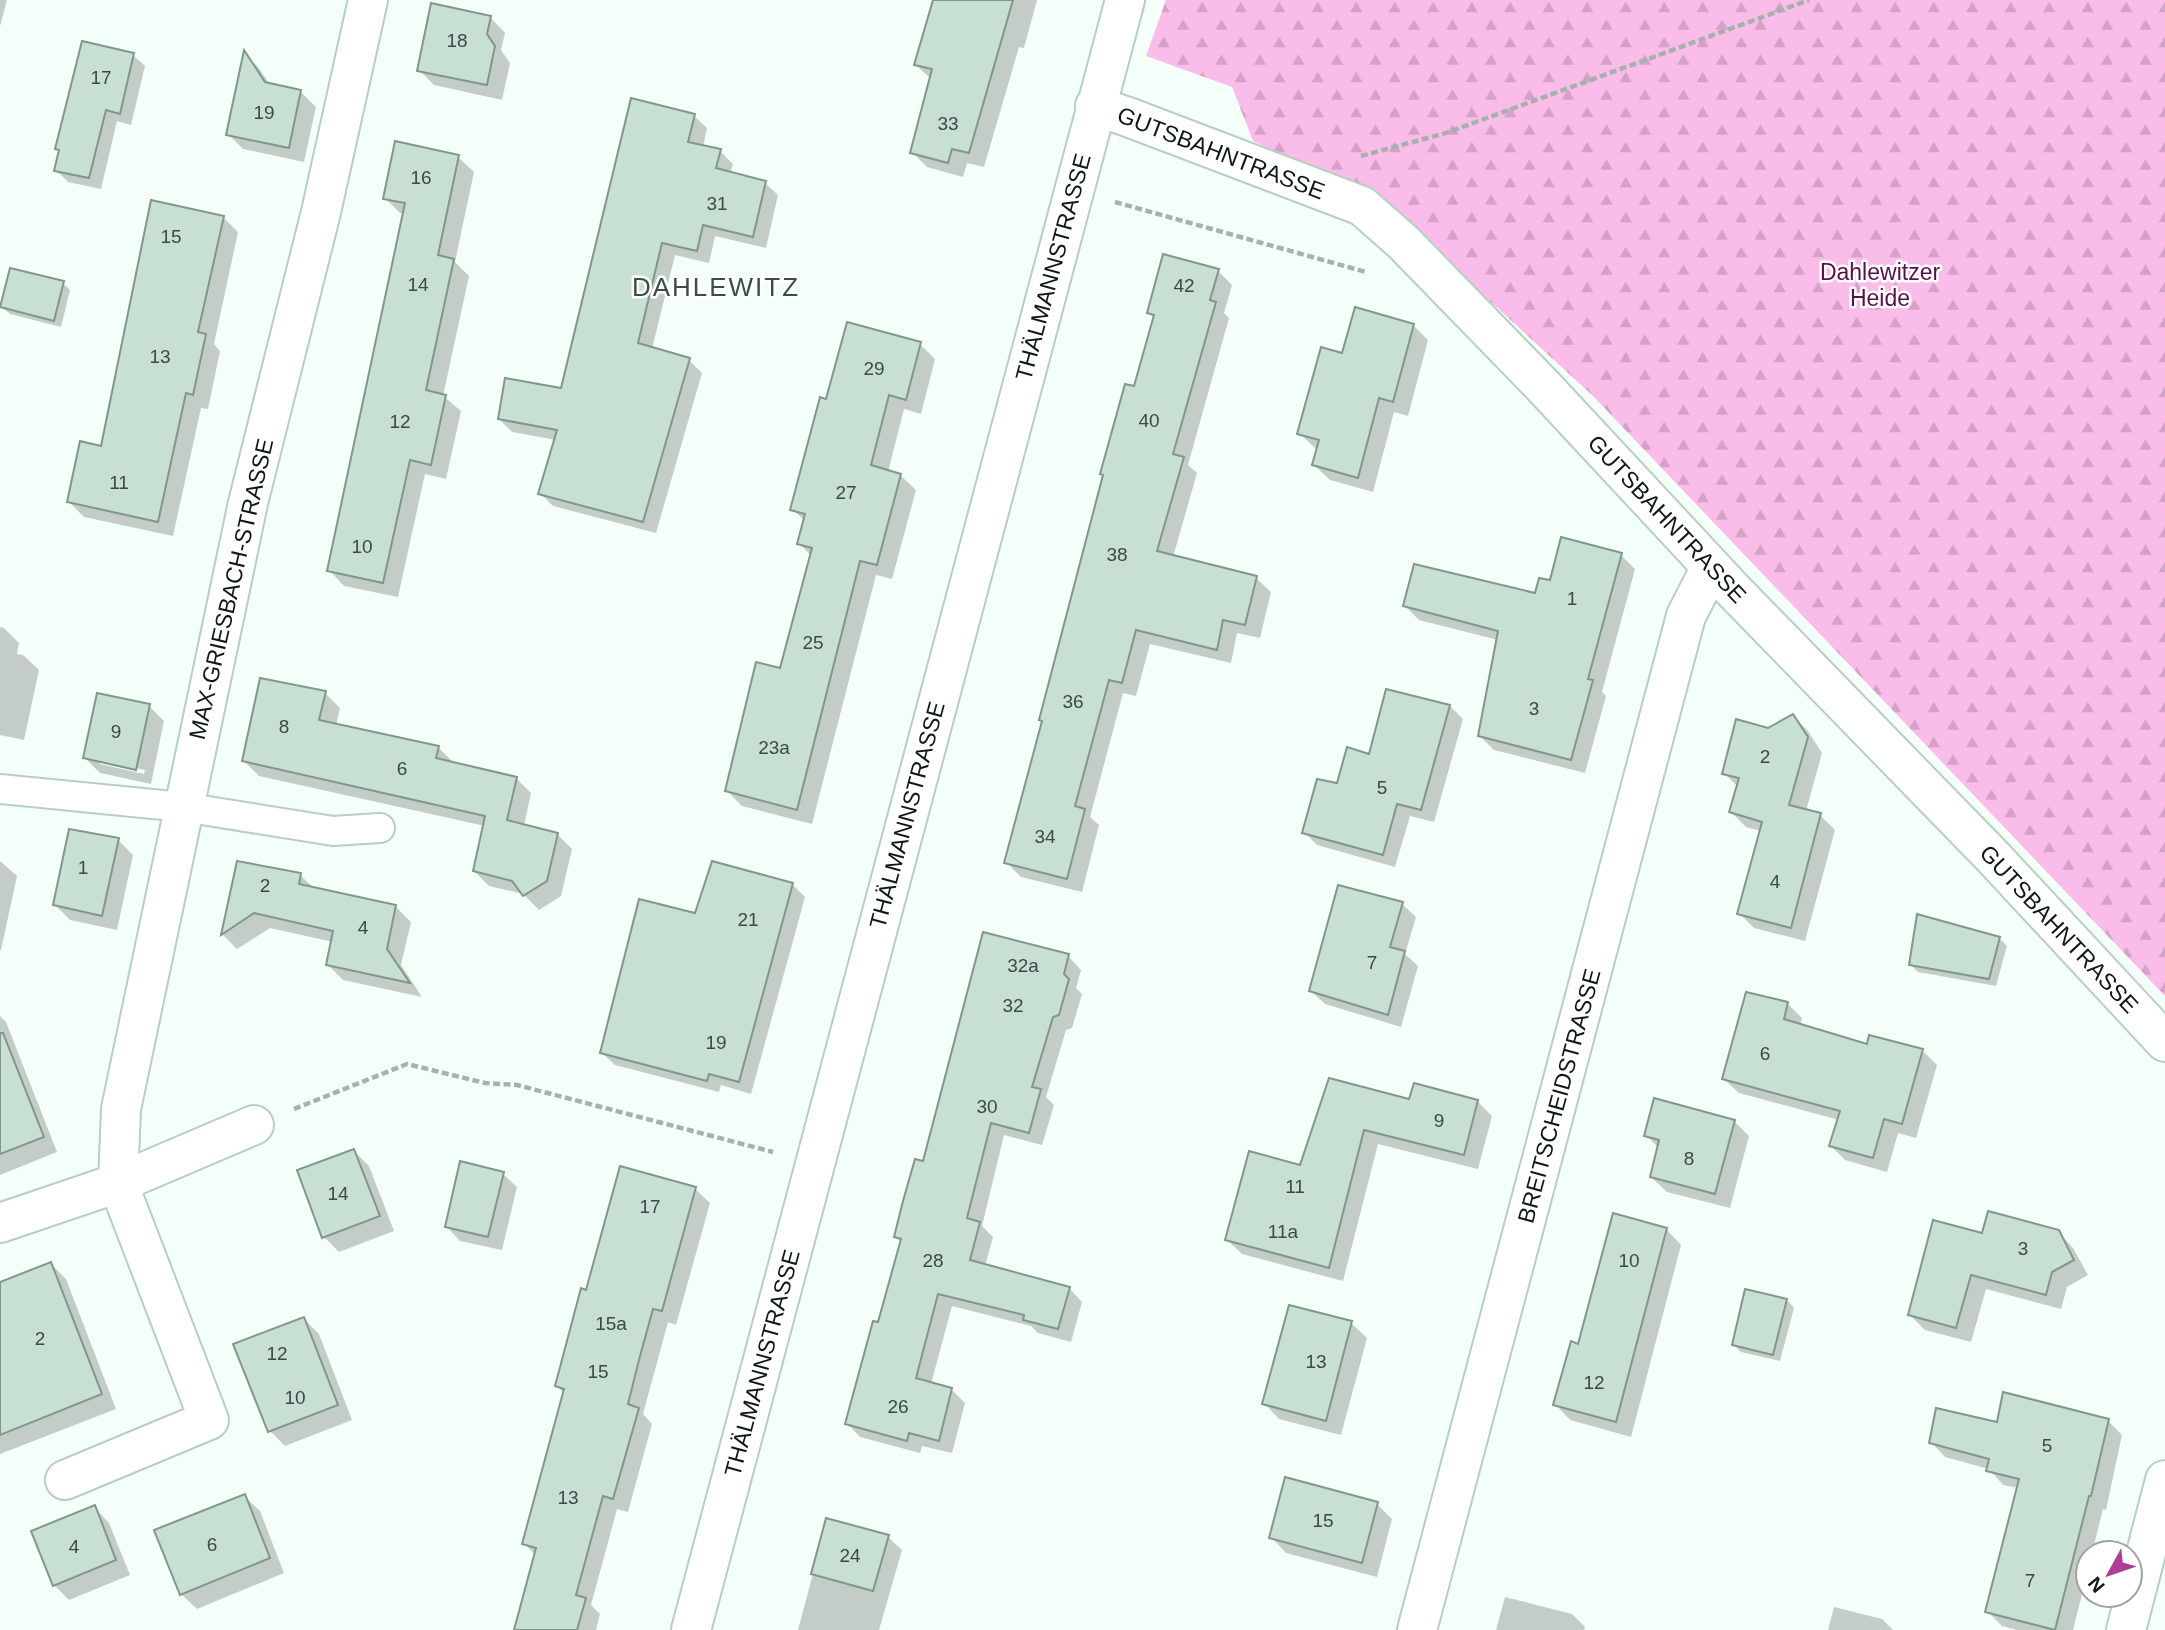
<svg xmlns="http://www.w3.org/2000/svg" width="2165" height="1630" viewBox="0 0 2165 1630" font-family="Arial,sans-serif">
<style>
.forest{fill:url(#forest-firs)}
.shadow{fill:#0003;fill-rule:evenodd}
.building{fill:#c8e0d3;stroke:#80978b;stroke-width:2}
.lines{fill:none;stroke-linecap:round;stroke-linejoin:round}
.lane-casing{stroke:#b7cfc3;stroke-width:32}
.street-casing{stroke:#b7cfc3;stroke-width:42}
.secondary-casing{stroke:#b7cfc3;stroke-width:42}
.path{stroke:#a7b1ac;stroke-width:4.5;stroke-dasharray:7 3.5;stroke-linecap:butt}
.lane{stroke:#fff;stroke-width:28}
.street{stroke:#fff;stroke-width:38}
.secondary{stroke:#fff;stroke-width:38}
.labels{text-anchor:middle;stroke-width:5;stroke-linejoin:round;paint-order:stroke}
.number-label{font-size:19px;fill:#3d4a44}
.street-label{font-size:23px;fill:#0f1814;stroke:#fff}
.park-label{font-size:23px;fill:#561149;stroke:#fff}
.quarter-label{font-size:26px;letter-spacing:2px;fill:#3a4f44;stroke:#fff}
</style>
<defs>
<pattern id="forest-firs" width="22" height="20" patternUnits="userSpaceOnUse" patternTransform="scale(1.75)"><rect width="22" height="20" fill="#fabce9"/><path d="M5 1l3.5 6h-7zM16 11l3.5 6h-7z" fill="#d5a1c7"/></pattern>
</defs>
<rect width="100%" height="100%" fill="#f5fff9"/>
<polygon class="forest" points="1166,0 2165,0 2165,996 1592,395 1380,200 1253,141 1232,87 1146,56"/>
<g class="shadow">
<polygon points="0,0 7,0 0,26"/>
<polygon points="935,0 1037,0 1024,48 1019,47 984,167 967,163 963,177 927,167 912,152 931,79 916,65"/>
<polygon points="490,17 505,33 501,50 510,63 502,100 434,85 419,70"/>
<polygon points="245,54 259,68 270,85 300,91 316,107 304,162 243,149 228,134"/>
<polygon points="133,55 145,66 131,125 117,121 101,189 68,182 56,170 60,151 57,148"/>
<polygon points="694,116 707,128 703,147 720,151 733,164 730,174 765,183 778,195 766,248 715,236 709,263 675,255 652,349 689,360 702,373 656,533 553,506 540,493 556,440 512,432 499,419 562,390"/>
<polygon points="458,157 474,172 455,262 469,276 443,396 461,411 446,479 425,474 398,597 344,586 329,570 405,214 400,213 385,198"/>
<polygon points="223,217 238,232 214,344 220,351 208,409 201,408 173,536 84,517 69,502 102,448"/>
<polygon points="1218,271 1232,285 1224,313 1229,318 1188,465 1197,473 1173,557 1256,578 1271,592 1260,638 1237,633 1231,663 1150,644 1136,696 1123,693 1090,817 1099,825 1082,892 1021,877 1006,862 1155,318 1149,313"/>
<polygon points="63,283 70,290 61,327 10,314 2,307"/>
<polygon points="1413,325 1428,340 1408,416 1394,412 1373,492 1330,480 1314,465 1319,449 1315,448 1299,433 1343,355"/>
<polygon points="920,344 935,359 921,414 904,409 888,472 900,475 916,490 892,579 876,575 812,824 742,806 727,791 781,671 811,556 799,543 805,521 792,509 827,401"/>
<polygon points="1621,555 1635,569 1602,692 1606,696 1585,773 1494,750 1480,736 1498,640 1419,620 1405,606 1537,595 1551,582"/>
<polygon points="0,627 4,628 19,643 17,654 23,655 39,670 24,740 0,735"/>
<polygon points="325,693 340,708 336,726 438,747 453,762 516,778 531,793 524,826 557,834 572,849 561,896 539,910 523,894 489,886 474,871 485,826 259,776 244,761"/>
<path d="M149 706 164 721 151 784 100 773 85 758ZM100 760 145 770 144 774 100 764Z"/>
<polygon points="1450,706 1463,719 1434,822 1410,816 1395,867 1317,845 1304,832 1338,785"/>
<polygon points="1793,716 1808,731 1822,753 1806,811 1820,815 1835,830 1805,941 1754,928 1739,913 1761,831 1746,827 1731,812 1738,787 1724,773 1769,729"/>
<polygon points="118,840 133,855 117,930 70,920 55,905"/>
<polygon points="0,861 17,876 1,950 0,950"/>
<polygon points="238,863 300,875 315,889 396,907 411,922 401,965 422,997 343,980 328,965 333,942 270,928 237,949 223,935"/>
<polygon points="792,884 805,897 751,1094 721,1085 719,1092 615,1065 602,1053 696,915"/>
<polygon points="1402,904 1416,917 1405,954 1418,966 1401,1027 1325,1004 1311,991"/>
<polygon points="1918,917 2000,939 2007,946 1996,986 1918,972 1911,965"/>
<polygon points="1068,956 1081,970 1076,988 1082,994 1072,1028 1066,1030 1046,1097 1054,1105 1042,1145 1004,1135 982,1226 993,1237 985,1266 1069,1288 1082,1302 1071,1342 1038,1333 1031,1326 952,1306 931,1384 951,1389 965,1403 952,1453 922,1446 920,1453 860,1437 847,1423 879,1324 902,1242 896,1236 924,1164"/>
<polygon points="1747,994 1788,1004 1802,1018 1800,1026 1868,1046 1922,1050 1937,1065 1916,1138 1898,1133 1887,1172 1845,1160 1831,1146 1839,1120 1739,1093 1724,1079"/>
<polygon points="0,1016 6,1022 57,1152 0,1175"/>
<polygon points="1410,1101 1478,1102 1492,1116 1478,1169 1378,1144 1343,1281 1242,1254 1227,1240 1301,1167"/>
<polygon points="1734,1121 1749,1136 1730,1208 1667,1192 1651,1177 1659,1148 1646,1135"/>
<polygon points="354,1151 369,1166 394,1231 339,1252 324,1237"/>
<polygon points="503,1174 517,1187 502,1250 460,1241 447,1227"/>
<polygon points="695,1189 710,1203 676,1325 668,1322 643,1414 652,1424 628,1512 617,1509 591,1605 600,1614 596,1630 515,1630 535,1555 524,1543 564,1393 557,1386 588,1292"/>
<polygon points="1666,1229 1681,1245 1631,1437 1570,1420 1555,1404"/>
<polygon points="2058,1232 2073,1248 2088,1275 2067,1287 2061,1309 1986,1289 1971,1342 1925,1330 1910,1315 1983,1235"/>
<polygon points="51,1264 66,1279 116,1409 0,1454 0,1283"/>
<polygon points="1787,1300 1794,1308 1780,1361 1741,1352 1734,1345"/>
<polygon points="304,1319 319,1334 352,1420 285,1446 270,1431"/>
<polygon points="1351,1323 1367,1338 1341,1435 1279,1419 1264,1403"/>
<polygon points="2108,1421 2122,1435 2106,1510 2103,1509 2092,1553 2088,1553 2088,1570 2073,1630 2017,1630 2002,1626 1987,1611 2018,1488 2003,1485 1989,1469 1945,1457 1931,1442 1998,1425"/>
<polygon points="244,1496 260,1511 284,1573 197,1609 181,1594"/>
<polygon points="1377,1504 1392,1519 1377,1577 1286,1553 1271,1537"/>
<polygon points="94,1507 109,1523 130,1575 69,1600 54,1585"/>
<polygon points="827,1521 888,1537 902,1550 879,1630 798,1630"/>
<polygon points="1505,1597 1572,1614 1585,1627 1584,1630 1496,1630"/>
<polygon points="1834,1607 1882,1619 1893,1630 1828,1630"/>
</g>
<g class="building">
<polygon points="933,0 1013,0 969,153 952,149 948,163 910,153 932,69 914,65"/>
<polygon points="431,3 491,16 487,34 495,46 487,85 417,71"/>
<polygon points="82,41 134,53 120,114 106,110 89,178 54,171 59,150 55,149"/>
<polygon points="244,50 265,82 301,90 289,148 226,135"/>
<polygon points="631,98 695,114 688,142 721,149 716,168 766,181 753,237 703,225 697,251 662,243 638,343 690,358 643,522 538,494 557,430 498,419 505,378 561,388"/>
<polygon points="395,141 459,155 438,255 454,259 426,390 446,395 431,465 410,460 383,583 327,571 405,203 383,199"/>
<polygon points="151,200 224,216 198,332 206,334 193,395 186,393 158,522 67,502 80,441 101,446"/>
<polygon points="1163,254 1219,269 1210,300 1216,302 1173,454 1184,457 1157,551 1257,576 1245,625 1223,620 1217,650 1136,630 1122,683 1109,680 1075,806 1085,809 1067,879 1004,863 1042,721 1039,720 1103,475 1100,474 1125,384 1134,386 1154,315 1147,313"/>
<polygon points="10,268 64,281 54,321 0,307"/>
<polygon points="1355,307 1414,324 1393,402 1379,398 1358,478 1312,465 1319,440 1297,434 1321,347 1342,353"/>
<polygon points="847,322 921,342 906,400 889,395 871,465 901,474 877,565 860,561 797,810 725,791 756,662 780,668 812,548 797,544 805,514 790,510 820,397 826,399"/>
<polygon points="1561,537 1622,553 1588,679 1593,680 1571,760 1478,736 1498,631 1403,606 1414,564 1535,593 1539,578 1550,580"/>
<polygon points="260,678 326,691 319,720 439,746 436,758 517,777 507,820 558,833 547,881 523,896 512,881 473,871 485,816 242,761"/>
<polygon points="1386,689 1450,705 1421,810 1397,804 1383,855 1302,833 1317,779 1337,783 1347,747 1369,754"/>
<polygon points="97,693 150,704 136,770 83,758"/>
<polygon points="1793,714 1808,737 1789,805 1821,813 1791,928 1737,914 1762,822 1729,812 1739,778 1722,774 1736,719 1768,728"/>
<polygon points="69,829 119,838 102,916 53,905"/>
<polygon points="237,861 301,873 299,884 396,905 387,949 410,983 326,965 333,931 254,913 221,935"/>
<polygon points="712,861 793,883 739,1082 709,1074 707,1081 600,1053 639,899 695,913"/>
<polygon points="1338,885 1403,902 1390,947 1405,951 1388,1015 1309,991"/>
<polygon points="1917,914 2000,937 1989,979 1909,965"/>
<polygon points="983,932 1069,954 1064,974 1069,979 1059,1015 1053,1017 1032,1087 1041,1089 1029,1133 991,1123 967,1218 980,1222 970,1260 1070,1287 1058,1329 1023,1320 1024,1315 938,1294 916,1378 952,1388 939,1441 909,1433 907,1441 845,1424 873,1321 878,1322 901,1239 894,1237 903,1201 915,1159 923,1161"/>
<polygon points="1746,992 1788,1002 1784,1019 1867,1044 1869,1035 1923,1049 1902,1124 1884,1119 1873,1158 1829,1146 1840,1111 1722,1079"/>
<polygon points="0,1033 3,1033 44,1137 0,1154"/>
<polygon points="1329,1078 1409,1099 1414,1083 1478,1100 1464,1155 1364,1130 1329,1268 1225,1240 1249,1151 1300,1165"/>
<polygon points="1654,1098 1735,1120 1715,1194 1650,1177 1659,1140 1644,1136"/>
<polygon points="354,1149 380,1216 322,1238 297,1170"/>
<polygon points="460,1161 504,1172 488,1237 445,1227"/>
<polygon points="620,1166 696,1187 662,1311 653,1309 640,1356 628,1404 639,1408 613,1499 603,1496 576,1595 586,1598 577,1630 514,1630 536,1548 522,1544 564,1389 555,1386 581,1288 586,1290"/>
<polygon points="1988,1211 2059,1230 2074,1260 2052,1272 2046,1295 1971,1275 1956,1328 1908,1315 1933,1220 1982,1233"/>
<polygon points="1613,1213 1667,1228 1616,1422 1553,1405 1571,1341 1578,1344"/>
<polygon points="51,1262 102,1394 0,1435 0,1282"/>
<polygon points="1745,1289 1787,1299 1773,1355 1732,1345"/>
<polygon points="1289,1305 1352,1321 1326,1421 1262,1404"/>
<polygon points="304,1317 338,1405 268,1432 233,1344"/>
<polygon points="2003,1392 2109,1419 2091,1496 2089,1496 2055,1630 1985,1612 2019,1479 1986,1471 1989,1459 1929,1443 1936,1408 1997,1422"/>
<polygon points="1285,1477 1378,1502 1362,1563 1269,1538"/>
<polygon points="245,1494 270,1558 180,1595 154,1530"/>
<polygon points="95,1505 116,1560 53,1586 31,1531"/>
<polygon points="826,1518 889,1535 873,1591 811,1574"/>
</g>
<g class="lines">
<defs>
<polyline id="lane" points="0,789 183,807 333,831 380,828"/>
<g id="street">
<polyline points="1095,106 1128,117 1362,206 1403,242 1544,387 1733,590 1994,858 2165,1042"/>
<polyline points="0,1223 118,1183 254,1125"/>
<polyline points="65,1480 209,1420 118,1183 121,1109 248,503 321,212 368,0"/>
<polyline points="1417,1630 1686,616 1711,567"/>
<polyline points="2126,1630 2165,1480"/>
</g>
<polyline id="secondary" points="691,1630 1125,0"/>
</defs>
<use href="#lane" class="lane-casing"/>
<use href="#street" class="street-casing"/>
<use href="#secondary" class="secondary-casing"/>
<g class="path">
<polyline points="1361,156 1446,133 1809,0"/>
<polyline points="1115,202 1366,272"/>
<polyline points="294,1109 407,1064 485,1083 517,1085 773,1152"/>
</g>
<use href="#lane" class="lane"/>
<use href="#street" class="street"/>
<use href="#secondary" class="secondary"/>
</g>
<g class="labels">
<g class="number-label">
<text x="457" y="47">18</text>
<text x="101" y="84">17</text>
<text x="264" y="119">19</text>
<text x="948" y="130">33</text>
<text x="421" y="184">16</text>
<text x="717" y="210">31</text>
<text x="171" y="243">15</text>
<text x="418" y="291">14</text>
<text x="1184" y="292">42</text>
<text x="160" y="363">13</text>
<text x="874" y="375">29</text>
<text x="1149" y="427">40</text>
<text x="400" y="428">12</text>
<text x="119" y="489">11</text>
<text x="846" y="499">27</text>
<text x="362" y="553">10</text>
<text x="1117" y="561">38</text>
<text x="1572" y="605">1</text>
<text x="813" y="649">25</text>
<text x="1073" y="708">36</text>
<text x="1534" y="715">3</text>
<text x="284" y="733">8</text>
<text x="116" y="738">9</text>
<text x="774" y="754">23a</text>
<text x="1765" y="763">2</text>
<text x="402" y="775">6</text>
<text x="1382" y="794">5</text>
<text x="1045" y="843">34</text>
<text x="83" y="874">1</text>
<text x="1775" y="888">4</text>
<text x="265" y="892">2</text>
<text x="748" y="926">21</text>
<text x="363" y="934">4</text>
<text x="1372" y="969">7</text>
<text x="1023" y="972">32a</text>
<text x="1013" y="1012">32</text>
<text x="716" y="1049">19</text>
<text x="1765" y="1060">6</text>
<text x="987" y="1113">30</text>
<text x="1439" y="1127">9</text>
<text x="1689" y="1165">8</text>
<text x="1295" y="1193">11</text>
<text x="338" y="1200">14</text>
<text x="650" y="1213">17</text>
<text x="1283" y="1238">11a</text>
<text x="2023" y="1255">3</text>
<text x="933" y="1267">28</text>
<text x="1629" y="1267">10</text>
<text x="611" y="1330">15a</text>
<text x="40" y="1345">2</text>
<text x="277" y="1360">12</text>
<text x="1316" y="1368">13</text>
<text x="598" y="1378">15</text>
<text x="1594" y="1389">12</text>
<text x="295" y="1404">10</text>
<text x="898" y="1413">26</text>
<text x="2047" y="1452">5</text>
<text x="568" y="1504">13</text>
<text x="1323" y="1527">15</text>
<text x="212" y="1551">6</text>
<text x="74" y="1553">4</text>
<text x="850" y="1562">24</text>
<text x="2030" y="1587">7</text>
</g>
<g class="street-label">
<text transform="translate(1221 153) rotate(21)" y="8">GUTSBAHNTRASSE</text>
<text transform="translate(1053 267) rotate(-75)" y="8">THÄLMANNSTRASSE</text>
<text transform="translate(1667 519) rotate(47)" y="8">GUTSBAHNTRASSE</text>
<text transform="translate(231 589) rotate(-77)" y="8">MAX-GRIESBACH-STRASSE</text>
<text transform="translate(907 815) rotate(-75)" y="8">THÄLMANNSTRASSE</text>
<text transform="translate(2059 929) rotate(47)" y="8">GUTSBAHNTRASSE</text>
<text transform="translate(1559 1096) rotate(-75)" y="8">BREITSCHEIDSTRASSE</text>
<text transform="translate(762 1363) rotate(-75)" y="8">THÄLMANNSTRASSE</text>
</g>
<g class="park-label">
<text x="1880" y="280">Dahlewitzer<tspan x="1880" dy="26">Heide</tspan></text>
</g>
<g class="quarter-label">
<text x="716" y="296">DAHLEWITZ</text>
</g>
</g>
<g transform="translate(2109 1574) rotate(230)"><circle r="33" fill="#ffffff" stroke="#9fa3a1" stroke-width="2"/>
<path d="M0-5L12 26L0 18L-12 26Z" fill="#ae3d98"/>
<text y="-10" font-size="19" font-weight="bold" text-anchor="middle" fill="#0f1814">N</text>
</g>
</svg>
